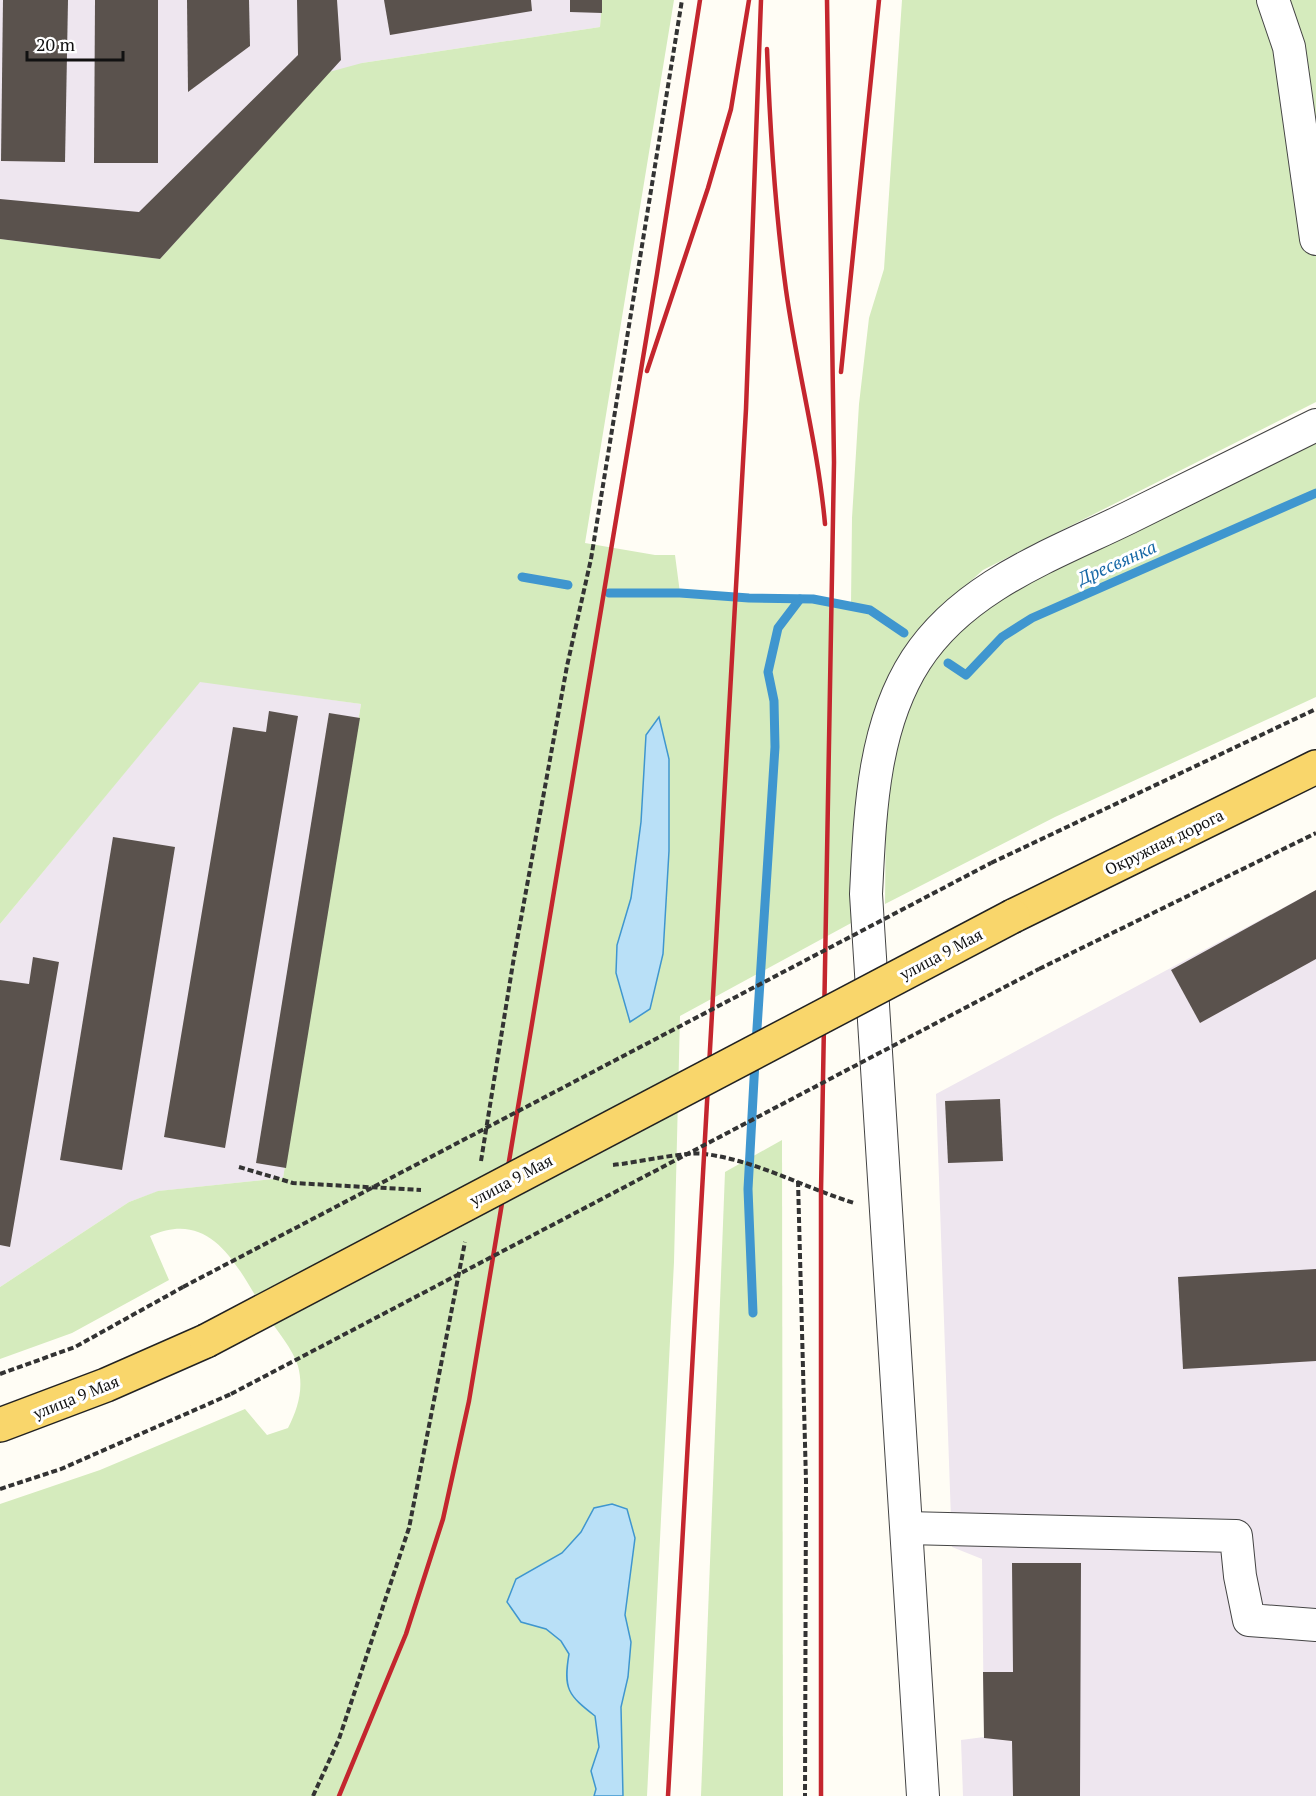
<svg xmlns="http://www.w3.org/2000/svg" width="1316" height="1796" viewBox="0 0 1316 1796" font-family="'PT Serif',serif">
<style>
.industrial{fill:#eee6ef}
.green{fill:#d5ebbd}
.water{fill:#b9e0f7;stroke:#3f96cf;stroke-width:1.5}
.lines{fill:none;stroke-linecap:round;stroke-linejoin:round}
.stream{stroke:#3f96cf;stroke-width:9}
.building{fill:#5a524d}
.minor-casing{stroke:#444;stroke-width:34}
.major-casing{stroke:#222;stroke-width:36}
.path{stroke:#333;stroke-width:4;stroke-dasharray:6 3;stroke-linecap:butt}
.minor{stroke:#fff;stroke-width:32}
.major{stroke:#f9d66b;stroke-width:33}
.rail{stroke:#c4262e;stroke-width:4.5}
.major-bridge-casing{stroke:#222;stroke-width:36;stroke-linecap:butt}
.path-bridge{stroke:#333;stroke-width:4;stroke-dasharray:6 3;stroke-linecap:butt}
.major-bridge{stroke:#f9d66b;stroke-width:33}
.labels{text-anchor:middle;stroke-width:6;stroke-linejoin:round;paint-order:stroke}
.street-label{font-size:16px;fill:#111;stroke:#fff}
.water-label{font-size:18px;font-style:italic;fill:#1768a6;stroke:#fff}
</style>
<rect width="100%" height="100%" fill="#fffdf5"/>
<g class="industrial">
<polygon points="0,0 602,0 600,27 362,63 160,259 0,239"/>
<polygon points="200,681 361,704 283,1178 159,1191 129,1202 0,1287 0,924"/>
<polygon points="1316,890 1316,1796 963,1796 961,1740 984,1737 982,1559 952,1547 936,1094"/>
</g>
<g class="green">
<path d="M602 0H674L585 543 655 555H675L680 593 749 598 813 599 851 604 852 518 859 404 869 318 884 269 902 0H1316V402L983 570 935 613 904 657 853 922 680 1016 674 1262 647 1796H0V1504L100 1470 245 1409 267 1435 288 1428C298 1408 304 1389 298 1366 293 1349 276 1330 267 1315 239 1271 214 1207 150 1236L169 1280 72 1333 0 1359V1287L129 1202 158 1191 283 1178 361 704 200 682 0 924V239L160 259 329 72 362 63 600 27Z"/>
<polygon points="1316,439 1316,697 1055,817 885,904 886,800 902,722 925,671 957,628 999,596"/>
<polygon points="782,1140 783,1796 701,1796 725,1172"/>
</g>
<g class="water">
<polygon points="659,717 669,759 669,851 663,954 650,1009 630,1022 616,973 617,945 631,898 641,822 646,735"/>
<path d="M612 1504 627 1509 635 1538 625 1615 631 1642 628 1677 621 1707 623 1796H594L596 1789 591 1771 599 1747 595 1716C568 1695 563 1689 569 1654L561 1641 546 1629 521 1622 507 1602 516 1579 562 1553 581 1532 594 1508Z"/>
</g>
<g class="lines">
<g class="stream">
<polyline points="522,577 568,585"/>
<polyline points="609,593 680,593 749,598 813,599 870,610 904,633"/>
<polyline points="948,663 966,675 1002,637 1032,618 1316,493"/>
<polyline points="756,1044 775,747 774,701 768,672 778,628 800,599"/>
<polyline points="753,1313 748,1189 755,1061"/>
</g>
</g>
<g class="building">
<polygon points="3,0 68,0 65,162 1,161"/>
<polygon points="95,0 158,0 158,163 94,163"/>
<polygon points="187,0 249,0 250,46 188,92"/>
<polygon points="297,0 337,0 341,60 160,259 0,239 0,199 139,212 298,55"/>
<polygon points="384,0 531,0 532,11 390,35"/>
<polygon points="570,0 602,0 602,13 570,12"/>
<polygon points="269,711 298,716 225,1148 164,1137 233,727 266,732"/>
<polygon points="329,713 360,718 286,1168 256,1163"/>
<polygon points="113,837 175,847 122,1170 60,1160"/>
<polygon points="1316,890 1316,959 1200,1023 1171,970"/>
<polygon points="33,957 59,962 10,1247 0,1245 0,980 29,984"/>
<polygon points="1000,1099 1003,1161 948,1163 945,1101"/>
<polygon points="1316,1269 1316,1361 1183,1369 1178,1277"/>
<polygon points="1012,1563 1081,1563 1080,1796 1013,1796 1012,1741 984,1738 983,1672 1013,1672"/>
</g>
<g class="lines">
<defs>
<g id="minor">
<polyline points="1273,0 1289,47 1316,239"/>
<polyline points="907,1528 1236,1536 1240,1576 1249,1620 1316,1625"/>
<path d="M923 1796 866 894C870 816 872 728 916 660 964 586 1052 555 1128 518 1191 487 1253 456 1316 425"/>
</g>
<g id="major">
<polyline points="1013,916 1316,767"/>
<polyline points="0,1425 106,1385 206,1341"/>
</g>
</defs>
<use href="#minor" class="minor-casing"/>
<use href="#major" class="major-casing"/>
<g class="path">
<polyline points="991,863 1316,709"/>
<polyline points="1039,969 1316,833"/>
<polyline points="481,1161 514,957 567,666 591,559 682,0"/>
<path d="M613 1165C635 1163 686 1151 705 1154 758 1161 805 1188 854 1203"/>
<polyline points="239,1167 293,1183 421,1190"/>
<polyline points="798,1181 806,1481 805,1796"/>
<polyline points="0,1374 75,1347 183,1287"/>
<polyline points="0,1489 61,1469 231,1394"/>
<polyline points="313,1796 339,1739 409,1528 465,1242"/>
</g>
<use href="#minor" class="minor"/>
<use href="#major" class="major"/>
<g class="rail">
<path d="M767 49C770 130 775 210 786 290 797 369 818 446 825 524"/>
<polyline points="647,371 708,188 731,109 749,0"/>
<polyline points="841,372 879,0"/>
<polyline points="339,1796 406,1634 443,1519 469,1401 657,274 700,0"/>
<polyline points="668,1796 746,409 761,0"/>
<polyline points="821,1796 821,1192 834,462 827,0"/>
</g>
<defs>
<polyline id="major-bridge" points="206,1341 1013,916"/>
</defs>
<use href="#major-bridge" class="major-bridge-casing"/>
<g class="path-bridge">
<polyline points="183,1287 991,863"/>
<polyline points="231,1394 1039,969"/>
</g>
<use href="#major-bridge" class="major-bridge"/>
</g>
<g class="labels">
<g class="street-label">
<text transform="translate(1164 842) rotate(-26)" y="6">Окружная дорога</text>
<text transform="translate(941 954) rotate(-28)" y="6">улица 9 Мая</text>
<text transform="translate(511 1180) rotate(-28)" y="6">улица 9 Мая</text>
<text transform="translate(76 1397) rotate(-22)" y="6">улица 9 Мая</text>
</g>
<g class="water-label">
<text transform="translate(1117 563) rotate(-24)" y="6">Дресвянка</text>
</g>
</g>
<path d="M27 51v9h96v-9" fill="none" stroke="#111111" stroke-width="3"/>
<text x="36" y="51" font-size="18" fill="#111111" stroke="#ffffff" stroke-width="4.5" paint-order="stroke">20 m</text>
</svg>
